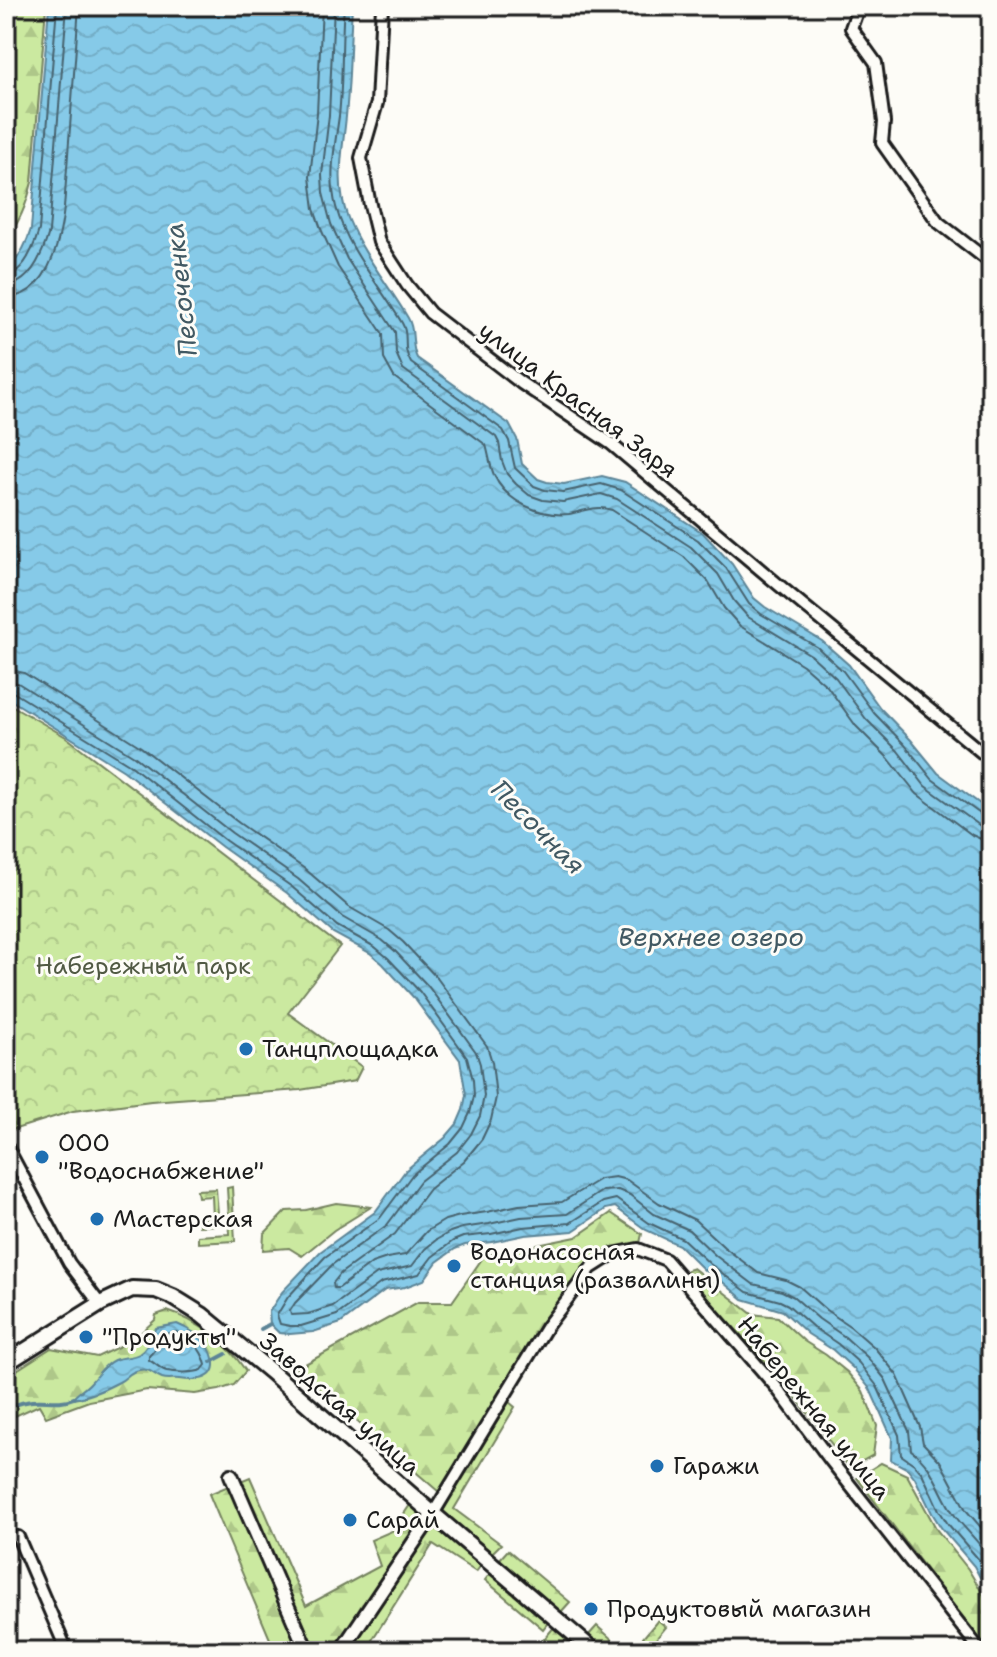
<svg xmlns="http://www.w3.org/2000/svg" width="997" height="1657" viewBox="0 0 997 1657" font-family="'Shantell Sans',sans-serif">
<style>
.forest{fill:url(#forest-firs);stroke:#74825e;stroke-width:2}
.park{fill:url(#park-crowns);stroke:#74825e;stroke-width:2}
.water{fill:url(#water-waves);stroke:#5c8496;stroke-width:2}
.lines{fill:none;stroke-linecap:round;stroke-linejoin:round}
.shore{stroke:#46626e;stroke-width:2}
.stream{stroke:#5c8496;stroke-width:4}
.minor-casing{stroke:#1c1c1c;stroke-width:16}
.tertiary-casing{stroke:#1c1c1c;stroke-width:18}
.secondary-casing{stroke:#1c1c1c;stroke-width:20}
.minor{stroke:#fdfcf7;stroke-width:10}
.tertiary{stroke:#fdfcf7;stroke-width:12}
.secondary{stroke:#fdfcf7;stroke-width:14}
.poi-dot{fill:#1f6fb2;stroke:#fdfcf7;stroke-width:3}
.labels{text-anchor:middle;stroke-width:6;stroke-linejoin:round;paint-order:stroke}
.street-label{font-size:24px;fill:#1c1c1c;stroke:#fdfcf7}
.park-label{font-size:24px;fill:#515a44;stroke:#fdfcf7}
.poi-label{font-size:24px;fill:#1c1c1c;stroke:#fdfcf7;text-anchor:start}
.water-label{font-size:26px;font-style:italic;fill:#415963;stroke:#fdfcf7}
</style>
<defs>
<pattern id="forest-firs" width="22" height="20" patternUnits="userSpaceOnUse" patternTransform="scale(2)"><rect width="22" height="20" fill="#cbe9a0"/><path d="M5 1l3.5 6h-7zM16 11l3.5 6h-7z" fill="#aec789"/></pattern>
<pattern id="park-crowns" width="20" height="18" patternUnits="userSpaceOnUse" patternTransform="scale(2)"><rect width="20" height="18" fill="#cbe9a0"/><path d="M2 6a3 3 0 1 1 6 0M12 15a3 3 0 1 1 6 0" fill="none" stroke="#aec789"/></pattern>
<pattern id="water-waves" width="16" height="10" patternUnits="userSpaceOnUse" patternTransform="scale(2)"><rect width="16" height="10" fill="#86cae8"/><path d="M0 5q4-4 8 0t8 0" fill="none" stroke="#73adc6"/></pattern>
</defs>
<rect width="100%" height="100%" fill="#fdfcf7"/>
<filter id="ink" filterUnits="userSpaceOnUse"><feTurbulence type="fractalNoise" baseFrequency=".0125" numOctaves="2"/><feDisplacementMap in="SourceGraphic" scale="16" xChannelSelector="R" yChannelSelector="G"/><feConvolveMatrix kernelMatrix="1 2 1 2 8 2 1 2 1" color-interpolation-filters="sRGB"/></filter>
<g filter="url(#ink)">
<g class="forest">
<path d="M6 6H46L32 182C27 204 20 222 6 240Z"/>
<polygon points="232,1187 235,1241 198,1243 198,1236 230,1234 227,1188"/>
<polygon points="216,1189 219,1225 199,1226 199,1220 213,1218 212,1196 198,1197 197,1190"/>
<polygon points="336,1203 371,1207 334,1230 302,1256 289,1248 263,1250 264,1234 286,1211 306,1210"/>
<polygon points="611,1213 642,1234 640,1243 610,1249 587,1264 545,1319 439,1492 296,1369 418,1302 452,1302 484,1256 576,1237"/>
<polygon points="693,1268 752,1314 778,1317 804,1341 826,1355 847,1372 863,1391 877,1426 873,1455 850,1468 784,1382 686,1275 687,1270"/>
<path d="M167 1311C199 1321 227 1343 246 1371L234 1385 219 1390 195 1394 147 1390 89 1401 46 1417 39 1405 8 1419 6 1423V1377L51 1348 97 1357 133 1340 155 1320 156 1315Z"/>
<polygon points="509,1402 515,1407 454,1509 501,1544 491,1554 440,1513"/>
<polygon points="881,1463 907,1475 937,1530 968,1569 991,1607 991,1651 988,1651 857,1478"/>
<polygon points="250,1477 306,1606 380,1566 371,1540 392,1531 410,1505 482,1564 476,1572 433,1544 365,1651 275,1651 209,1494"/>
<polygon points="508,1550 570,1602 561,1612 499,1560"/>
<polygon points="492,1571 550,1620 543,1629 485,1580"/>
<polygon points="658,1620 666,1627 646,1651 632,1651"/>
<polygon points="555,1626 585,1651 534,1651"/>
<polygon points="597,1626 625,1651 605,1651 588,1636"/>
</g>
<polygon class="park" points="6,702 66,737 340,946 288,1013 362,1067 355,1081 300,1090 151,1101 73,1111 9,1131 6,1125"/>
<g class="water">
<path d="M49 6H352C350 39 350 71 347 104 345 143 333 180 348 218 363 255 388 284 408 318 416 331 410 345 417 358L509 424 517 439 522 464 538 479 547 482 564 484 602 476 625 482 703 533 732 564 754 598 765 607 822 641 849 665 880 708 911 740 938 773 991 812V1598L974 1566 942 1529 932 1513 915 1478 908 1469 891 1460 892 1438 870 1389 854 1369 833 1350 808 1334 783 1311 743 1299 718 1278 705 1271 679 1245 646 1230 615 1207 606 1209 573 1231 525 1235 492 1242 465 1245 455 1249 437 1262 424 1280 405 1287 385 1290 341 1323 313 1332 290 1334 279 1333 270 1324 269 1312 282 1292 320 1252 375 1212 406 1170 445 1138 457 1124 463 1110 466 1095 460 1060 414 998 383 964 370 953 333 933 287 893 222 847 124 771 6 697V271C19 259 26 246 31 229Z"/>
<path d="M177 1324C189 1329 200 1335 207 1345 211 1350 213 1357 214 1363 215 1381 193 1381 180 1379 174 1378 168 1380 162 1378 152 1374 151 1368 139 1370 129 1372 127 1378 119 1382 104 1390 88 1397 72 1399 78 1392 85 1389 91 1382 99 1374 103 1365 114 1360 122 1357 132 1358 139 1354 150 1347 149 1337 156 1328Z"/>
</g>
<g class="lines">
<g class="shore">
<path d="M322 6 317 113 310 177 314 209 321 229 338 267 383 334 384 359 394 377 486 445C489 455 490 466 494 475 506 502 541 517 569 514 586 511 595 505 612 510L684 557 708 581 724 608 740 626 803 665 827 686 856 726 889 759 917 794 972 835 981 839 991 840"/>
<polyline points="334,6 329,115 322,175 323,193 331,224 347,259 395,332 396,353 403,369 496,437 499,443 502,461 507,474 516,484 529,495 543,500 563,502 601,494 617,499 691,547 718,574 734,601 748,617 811,655 836,678 866,719 898,751 925,786 979,825 991,828"/>
<path d="M344 6C341 42 343 79 339 116 335 146 328 176 336 207 348 251 379 284 402 323 410 336 401 346 411 363L503 430 509 441 515 468 534 486 545 490 563 492 601 484 621 490 698 540 726 568 749 604 761 614 817 647 843 671 874 713 905 745 932 779 983 816 991 818"/>
<path d="M6 276C25 272 34 247 39 230L57 6"/>
<path d="M6 286C31 284 43 253 49 232L67 6"/>
<path d="M6 298C49 296 60 241 64 208L79 6"/>
<polyline points="6,669 24,673 141,747 239,823 305,869 349,907 389,930 403,942 437,978 487,1046 492,1062 496,1097 491,1120 482,1139 464,1161 429,1189 395,1234 341,1273 333,1283 334,1288 339,1288 372,1263 387,1258 405,1255 427,1231 445,1220 460,1216 487,1212 519,1205 562,1202 600,1179 615,1177 627,1180 659,1203 695,1220 724,1247 758,1273 786,1280 800,1287 826,1310 851,1327 874,1347 897,1375 920,1427 923,1443 940,1461 966,1510 991,1539"/>
<path d="M6 681 18 683 134 756 232 833 298 879 342 917 382 940 395 951 428 986 476 1052 480 1064 484 1096 480 1116 471 1134 457 1152 420 1181 387 1225 333 1264 295 1303 290 1311 291 1315 308 1314 333 1306 377 1274 412 1266 425 1249 436 1240 450 1232 462 1228 489 1224 521 1217 567 1214 602 1191 618 1190 630 1195 654 1214 689 1230 716 1256 753 1284 782 1291 794 1297 819 1319 845 1337 867 1357 885 1379 909 1431 911 1450C935 1466 939 1495 956 1517 967 1532 982 1544 991 1561"/>
<polyline points="6,691 13,692 129,764 226,841 292,887 337,926 375,947 388,958 420,992 467,1057 473,1080 474,1096 470,1113 463,1128 450,1144 412,1175 380,1218 325,1257 288,1297 277,1315 280,1324 290,1326 301,1326 337,1315 381,1283 419,1274 432,1257 453,1241 463,1237 491,1234 523,1227 570,1223 603,1202 616,1199 649,1223 683,1239 710,1264 747,1292 780,1301 788,1305 813,1327 838,1344 859,1363 877,1386 899,1435 901,1455 914,1464 922,1473 939,1510 948,1524 980,1561 991,1583"/>
<path d="M176 1332C191 1339 202 1348 206 1365L202 1370C193 1373 177 1373 167 1371 161 1370 155 1363 149 1360V1356L158 1346 160 1335Z"/>
</g>
<g class="stream">
<polyline points="261,1329 270,1324"/>
<polyline points="211,1362 226,1354"/>
<path d="M6 1407C14 1406 19 1403 26 1402 42 1398 57 1405 74 1398"/>
</g>
<defs>
<g id="minor">
<polyline points="382,6 377,103 361,158 370,205 379,242 407,285 430,313 521,383 610,443 786,591 991,760"/>
<polyline points="859,6 851,28 876,63 884,122 882,143 938,222 991,263"/>
<polyline points="6,1145 69,1263 100,1304"/>
<polyline points="433,1514 547,1326 591,1268 613,1254 638,1249 666,1260 776,1387 831,1461 981,1651"/>
<polyline points="18,1537 67,1651"/>
</g>
<g id="tertiary">
<polyline points="231,1475 307,1651"/>
<polyline points="341,1651 433,1514"/>
</g>
<polyline id="secondary" points="6,1363 100,1304 132,1289 156,1290 173,1297 202,1315 270,1371 433,1514 594,1651"/>
</defs>
<use href="#minor" class="minor-casing"/>
<use href="#tertiary" class="tertiary-casing"/>
<use href="#secondary" class="secondary-casing"/>
<use href="#minor" class="minor"/>
<use href="#tertiary" class="tertiary"/>
<use href="#secondary" class="secondary"/>
</g>
</g>
<g class="poi-dot">
<circle cx="246" cy="1049" r="8"/>
<circle cx="42" cy="1157" r="8"/>
<circle cx="97" cy="1219" r="8"/>
<circle cx="454" cy="1266" r="8"/>
<circle cx="86" cy="1337" r="8"/>
<circle cx="657" cy="1466" r="8"/>
<circle cx="350" cy="1520" r="8"/>
<circle cx="591" cy="1609" r="8"/>
</g>
<g class="labels">
<g class="street-label">
<text transform="translate(578 400) rotate(37)" y="8">улица Красная Заря</text>
<text transform="translate(340 1404) rotate(41)" y="8">Заводская улица</text>
<text transform="translate(814 1408) rotate(51)" y="8">Набережная улица</text>
</g>
<g class="park-label">
<text x="143" y="974">Набережный парк</text>
</g>
<g class="poi-label">
<text x="262" y="1057">Танцплощадка</text>
<text x="58" y="1151">ООО<tspan x="58" dy="28">"Водоснабжение"</tspan></text>
<text x="113" y="1227">Мастерская</text>
<text x="470" y="1260">Водонасосная<tspan x="470" dy="28">станция (развалины)</tspan></text>
<text x="102" y="1345">"Продукты"</text>
<text x="673" y="1474">Гаражи</text>
<text x="366" y="1528">Сарай</text>
<text x="607" y="1617">Продуктовый магазин</text>
</g>
<g class="water-label">
<text transform="translate(181 290) rotate(-96)" y="9">Песоченка</text>
<text transform="translate(538 827) rotate(45)" y="9">Песочная</text>
<text x="711" y="946">Верхнее озеро</text>
</g>
</g>
<rect width="997" height="1657" fill="none" stroke="#fdfcf7" stroke-width="32"/>
<rect x="16" y="16" width="965" height="1625" fill="none" stroke="#1c1c1c" stroke-width="3" filter="url(#ink)"/>
</svg>
